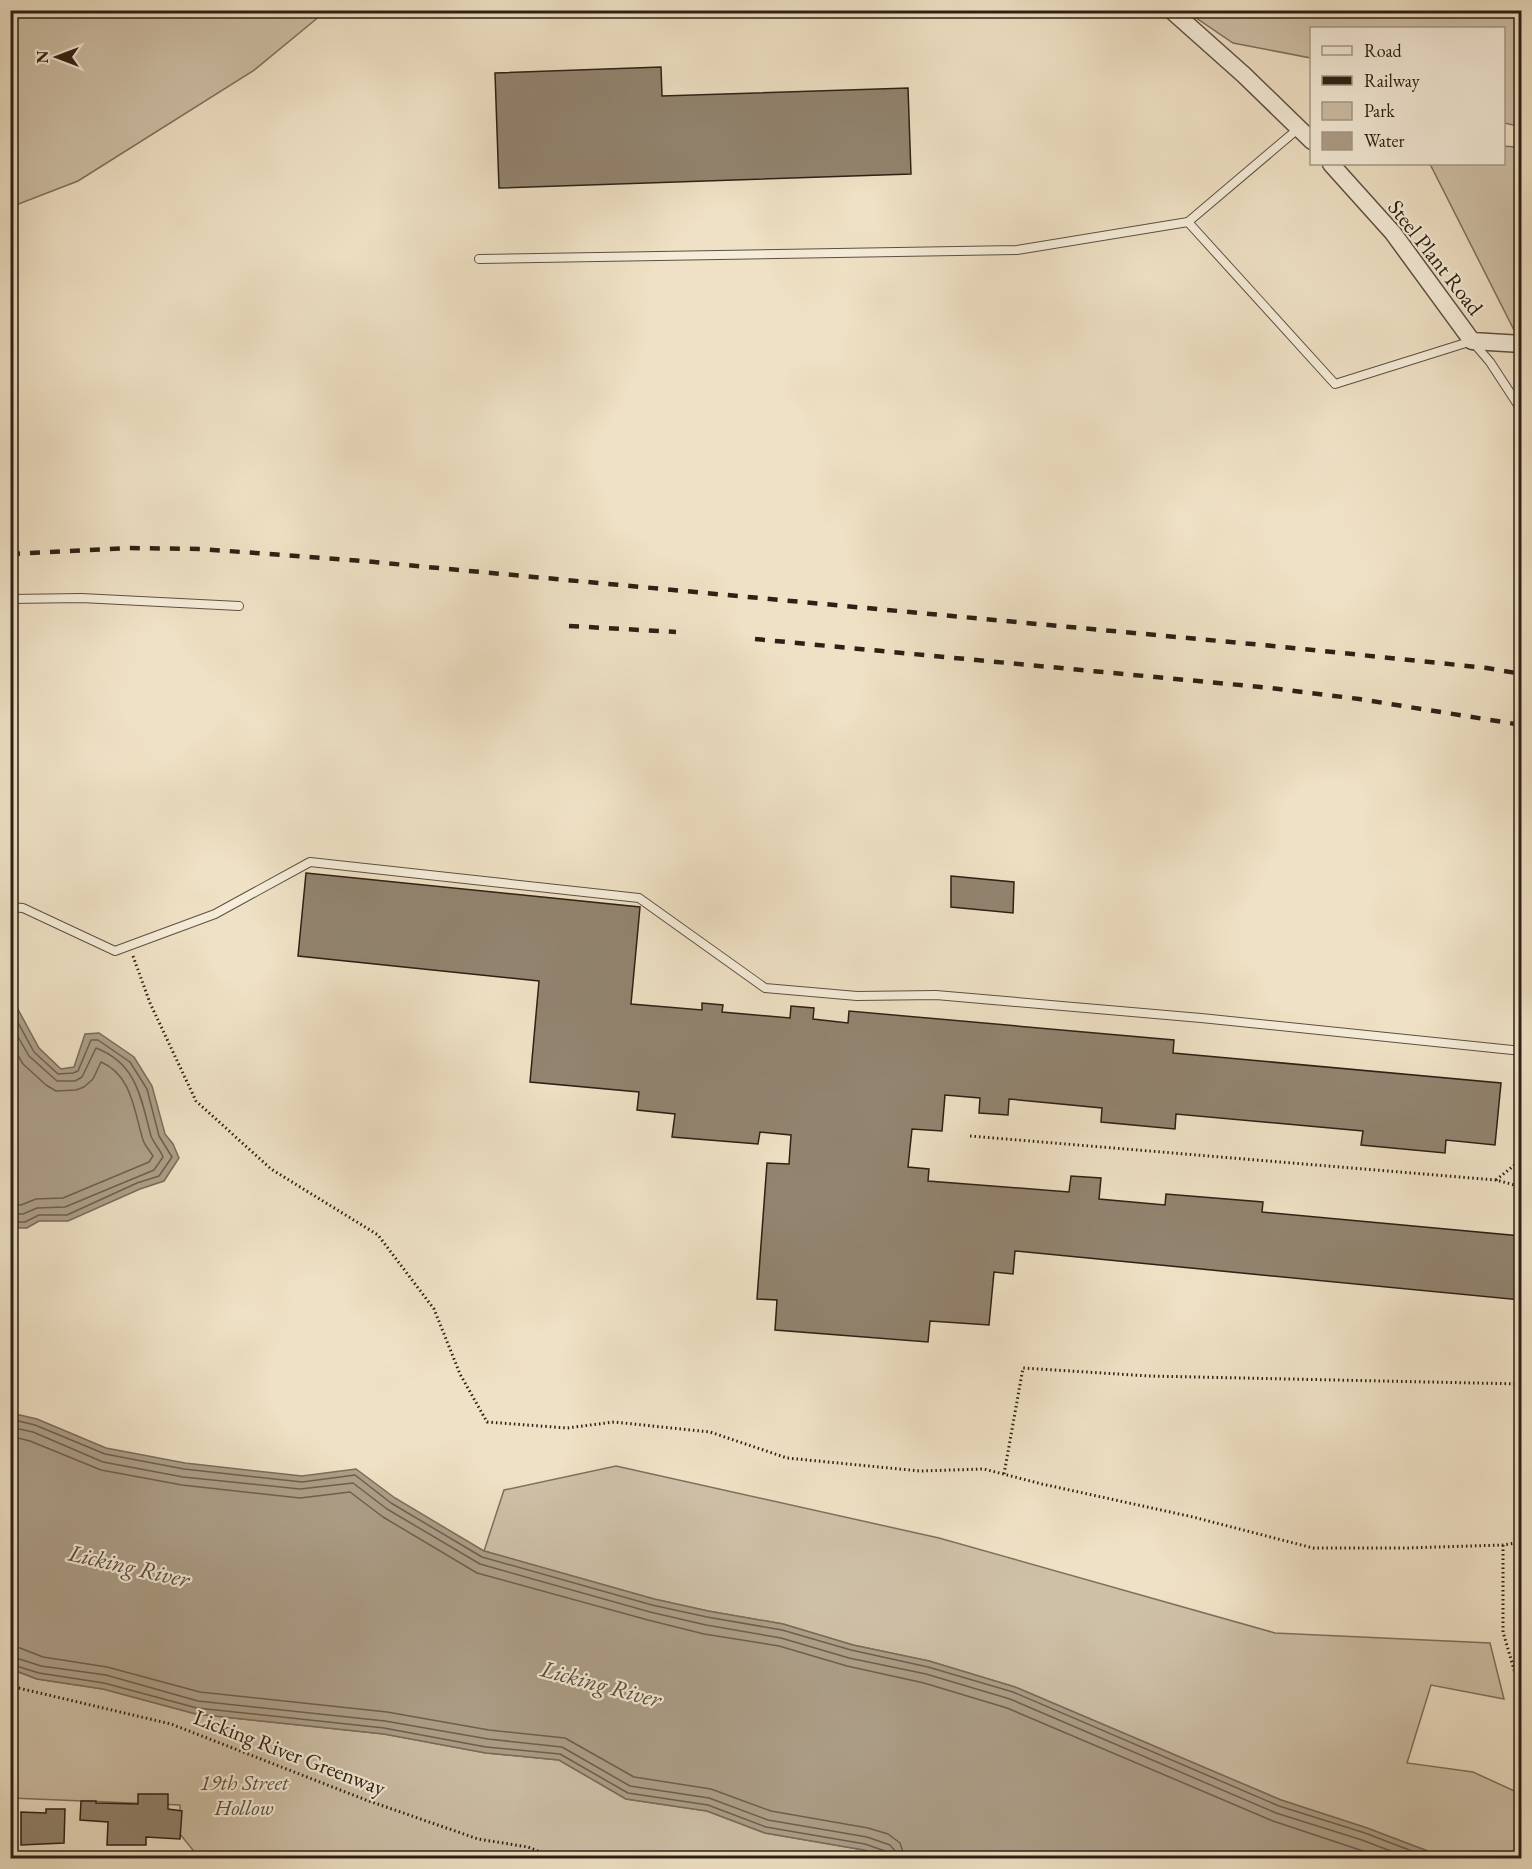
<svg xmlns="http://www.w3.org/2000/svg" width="1532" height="1869" viewBox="0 0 1532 1869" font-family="'EB Garamond',serif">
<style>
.green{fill:#cec0a7;stroke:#7e705e;stroke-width:1.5}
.water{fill:#ad9f89;stroke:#7a6c5a;stroke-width:1.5}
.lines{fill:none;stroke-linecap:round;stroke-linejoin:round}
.shore{stroke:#6d604e;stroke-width:1.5}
.building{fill:#928470;stroke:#2d2014;stroke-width:1.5}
.lane-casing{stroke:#5e5040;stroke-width:10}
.street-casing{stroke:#5e5040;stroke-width:19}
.path{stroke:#2d2014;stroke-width:3;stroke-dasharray:1.5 3;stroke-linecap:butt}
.lane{stroke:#f5ecd9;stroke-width:8}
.street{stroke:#f5ecd9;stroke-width:16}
.rail{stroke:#2d2014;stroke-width:4.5;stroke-dasharray:10 10;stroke-linecap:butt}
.labels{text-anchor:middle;stroke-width:4.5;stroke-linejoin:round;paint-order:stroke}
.street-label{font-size:22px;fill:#2d2014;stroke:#f5ecd9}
.park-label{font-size:22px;font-style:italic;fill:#5d5040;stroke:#f5ecd9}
.water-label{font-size:24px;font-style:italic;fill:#5a4c3d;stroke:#f5ecd9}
</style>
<rect width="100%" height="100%" fill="#efe1c5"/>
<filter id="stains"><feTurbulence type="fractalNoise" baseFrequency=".00333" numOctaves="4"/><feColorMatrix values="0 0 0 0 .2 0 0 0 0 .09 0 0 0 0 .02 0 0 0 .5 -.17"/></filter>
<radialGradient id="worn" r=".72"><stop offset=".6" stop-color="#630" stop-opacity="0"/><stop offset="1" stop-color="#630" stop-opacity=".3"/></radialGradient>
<g class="green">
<polygon points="11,10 326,10 326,11 253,71 78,181 11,207"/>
<polygon points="1186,11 1521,11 1521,332 1515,332 1430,164 1504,164 1504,146 1515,147 1518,126 1504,123 1504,28 1312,28 1311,58 1233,43"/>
<polygon points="616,1466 939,1538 1275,1633 1490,1643 1504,1699 1431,1685 1407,1763 1473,1772 1521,1794 1521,1858 1446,1858 1367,1828 1281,1800 1015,1687 929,1661 853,1645 783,1624 708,1611 654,1599 484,1551 504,1490"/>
<polygon points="10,1669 37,1679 103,1689 196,1714 384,1734 486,1753 559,1760 626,1799 707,1811 765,1833 864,1850 890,1858 217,1858 216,1853 196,1854 180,1834 180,1805 11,1798"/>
</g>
<g class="water">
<polygon points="11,1001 14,1002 39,1048 61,1069 74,1067 85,1034 99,1033 134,1057 152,1086 165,1134 173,1144 179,1158 164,1181 140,1189 68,1221 39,1221 27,1228 11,1228"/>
<polygon points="11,1413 37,1419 106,1448 185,1463 302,1476 356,1469 395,1498 484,1551 654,1599 708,1611 783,1624 853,1645 929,1661 1015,1687 1281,1800 1367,1828 1446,1858 890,1858 864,1850 765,1833 707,1811 626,1799 559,1760 486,1753 384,1734 196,1714 103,1689 37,1679 11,1669"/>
</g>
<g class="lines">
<g class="shore">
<polyline points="10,1008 34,1052 58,1074 73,1073 78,1071 91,1040 98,1040 130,1062 147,1089 159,1136 172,1157 159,1176 137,1183 67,1215 39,1215 25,1222 10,1222"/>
<path d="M10 1023 29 1056 57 1081H75L82 1077 96 1048C138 1064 141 1100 151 1136 154 1144 160 1149 163 1157L154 1170 65 1207 37 1208 23 1214H10"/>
<path d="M10 1042 23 1064 46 1085 56 1091 76 1090 84 1087 93 1079 101 1062C132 1075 134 1111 143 1140 145 1146 150 1151 153 1156L149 1162 63 1198 36 1199 21 1205H10"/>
<polyline points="10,1419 35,1425 105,1454 184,1469 302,1482 355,1475 391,1503 482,1557 652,1605 707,1617 782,1630 851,1650 928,1667 1013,1692 1279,1806 1365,1833 1430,1858"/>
<polyline points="10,1427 33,1432 103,1462 183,1477 300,1489 353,1483 387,1509 480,1564 650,1612 706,1625 781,1638 849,1658 926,1674 1010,1699 1276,1813 1362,1840 1409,1858"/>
<polyline points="10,1436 30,1441 101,1470 182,1485 300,1498 350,1492 383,1517 477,1573 648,1620 704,1634 779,1646 847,1666 924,1683 1007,1708 1273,1821 1384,1858"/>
<polyline points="10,1647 20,1648 43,1657 107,1667 200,1692 387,1712 489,1730 565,1738 634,1777 711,1789 771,1811 868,1828 888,1834 900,1843 905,1858"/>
<polyline points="10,1656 41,1666 106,1675 198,1701 385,1721 488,1739 562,1747 630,1786 709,1798 768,1820 867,1837 890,1845 895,1851 896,1858"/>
<polyline points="10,1664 39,1673 104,1683 197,1708 384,1728 486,1747 560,1754 628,1793 708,1805 766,1827 865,1844 885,1851 888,1858"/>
</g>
</g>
<g class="building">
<polygon points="661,67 662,96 908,88 911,174 499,188 495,73"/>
<polygon points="306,873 640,907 631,1004 702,1010 702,1003 723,1005 722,1012 790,1018 791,1006 814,1008 813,1019 848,1023 849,1011 1174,1040 1173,1053 1501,1083 1495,1145 1446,1140 1445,1153 1361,1145 1363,1131 1176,1114 1175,1129 1101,1122 1102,1108 1009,1099 1008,1115 979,1113 980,1098 945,1095 942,1131 912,1129 908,1167 929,1169 928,1181 1069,1192 1071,1176 1101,1178 1099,1199 1165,1205 1166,1194 1263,1202 1262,1212 1521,1236 1521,1300 1015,1251 1013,1274 994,1272 989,1325 930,1321 928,1342 775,1330 777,1300 757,1299 767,1163 789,1164 791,1135 760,1132 758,1144 672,1137 675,1114 637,1110 639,1092 530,1082 539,981 298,956"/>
<polygon points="951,876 1014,882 1013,913 951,907"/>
<polygon points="138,1794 168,1794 168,1809 182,1811 180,1839 146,1837 146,1845 107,1845 108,1822 80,1820 81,1801 96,1801 96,1803 138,1804"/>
<polygon points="46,1809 65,1809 64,1843 21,1845 21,1812 46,1813"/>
</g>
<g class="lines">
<defs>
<g id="lane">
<polyline points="1188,222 1335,384 1472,341 1490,362 1522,411"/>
<polyline points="479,259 1017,250 1188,222 1299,128"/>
<polyline points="10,599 81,598 239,606"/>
<polyline points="10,907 23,908 115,951 215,914 310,862 639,898 765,988 857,996 936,995 1201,1018 1522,1051"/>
</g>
<g id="street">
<polyline points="1171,10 1244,75 1312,141"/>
<polyline points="1331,164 1393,233 1472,341 1522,344"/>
</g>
</defs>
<use href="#lane" class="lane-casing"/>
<use href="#street" class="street-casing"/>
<g class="path">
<polyline points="133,956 150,1003 196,1101 271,1169 378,1235 434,1309 460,1374 487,1422 567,1428 614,1422 710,1432 787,1458 920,1471 984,1469 1042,1484 1193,1517 1313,1548 1405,1548 1503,1545 1522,1542"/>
<polyline points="970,1136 1496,1180 1522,1187"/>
<polyline points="1496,1180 1522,1159"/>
<polyline points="1004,1474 1023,1368 1149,1376 1522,1384"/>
<polyline points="1503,1545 1503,1632 1522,1697"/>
<polyline points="10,1686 171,1724 366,1800 478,1839 528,1847 555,1858"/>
</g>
<use href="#lane" class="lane"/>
<use href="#street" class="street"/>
<g class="rail">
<polyline points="10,554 129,548 201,549 363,561 1284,647 1487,668 1522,674"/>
<polyline points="569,626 676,632"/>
<polyline points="755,639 1271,688 1359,699 1522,725"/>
</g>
</g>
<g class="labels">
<g class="street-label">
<text transform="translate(1436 257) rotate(52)" y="8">Steel Plant Road</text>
<text transform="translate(290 1752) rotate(21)" y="8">Licking River Greenway</text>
</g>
<g class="park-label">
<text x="244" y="1790">19th Street<tspan x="244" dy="25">Hollow</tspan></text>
</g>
<g class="water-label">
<text transform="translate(129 1566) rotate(13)" y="8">Licking River</text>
<text transform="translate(601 1684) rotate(15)" y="8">Licking River</text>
</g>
</g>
<rect width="1532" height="1869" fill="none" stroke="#efe1c5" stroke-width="36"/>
<rect x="12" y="12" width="1508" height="1845" fill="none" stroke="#2d2014" stroke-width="3"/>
<rect x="18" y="18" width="1496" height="1833" fill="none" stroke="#2d2014" stroke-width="1.5"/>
<rect x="1310" y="27" width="195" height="138" fill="#f5ecd9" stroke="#a59a8a" stroke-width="1.5"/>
<rect x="1322" y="46" width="30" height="9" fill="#f5ecd9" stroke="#a59a8a" stroke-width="1.5"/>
<text x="1364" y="57" font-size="18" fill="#2d2014">Road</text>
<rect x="1322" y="76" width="30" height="9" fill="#2d2014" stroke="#a59a8a" stroke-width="1.5"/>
<text x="1364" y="87" font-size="18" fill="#2d2014">Railway</text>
<rect x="1322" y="102" width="30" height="18" fill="#cec0a7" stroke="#a59a8a" stroke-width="1.5"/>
<text x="1364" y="117" font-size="18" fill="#2d2014">Park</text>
<rect x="1322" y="132" width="30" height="18" fill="#ad9f89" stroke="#a59a8a" stroke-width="1.5"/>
<text x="1364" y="147" font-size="18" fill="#2d2014">Water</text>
<g transform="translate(57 57) rotate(270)" stroke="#f5ecd9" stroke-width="4.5" paint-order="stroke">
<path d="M0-4.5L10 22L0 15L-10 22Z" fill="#2d2014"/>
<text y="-9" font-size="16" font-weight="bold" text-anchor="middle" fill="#2d2014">N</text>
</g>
<rect width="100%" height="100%" filter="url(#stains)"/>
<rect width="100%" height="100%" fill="url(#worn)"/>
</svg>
